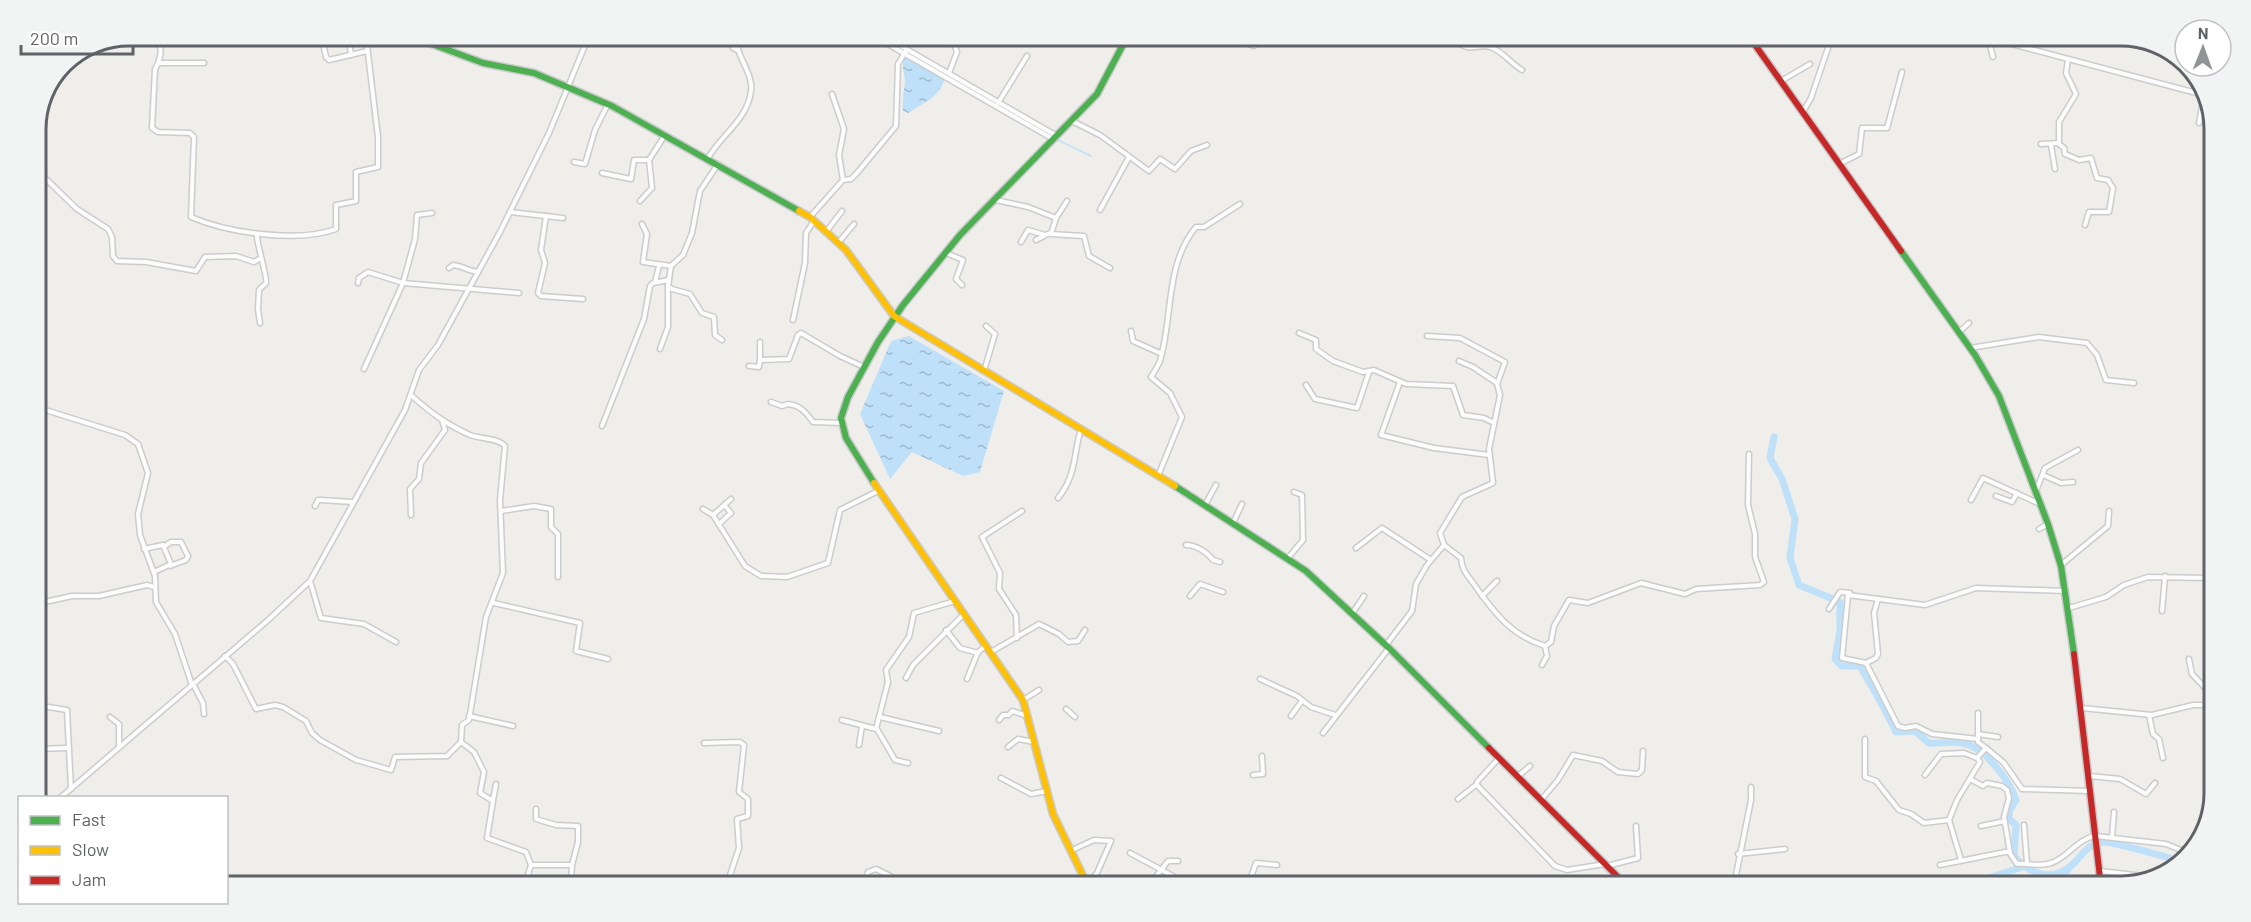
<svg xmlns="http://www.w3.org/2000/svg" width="2251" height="922" viewBox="0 0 2251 922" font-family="Barlow,sans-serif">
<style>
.water{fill:url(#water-ripples)}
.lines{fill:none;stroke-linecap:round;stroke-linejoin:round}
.stream{stroke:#bfe0f9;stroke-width:1.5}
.canal{stroke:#bfe0f9;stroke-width:4}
.river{stroke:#bfe0f9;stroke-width:7}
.street-casing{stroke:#cbcccc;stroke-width:7}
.fast-casing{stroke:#cacacb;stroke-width:9}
.slow-casing{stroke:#cacacb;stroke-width:9}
.jam-casing{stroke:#cacacb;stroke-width:9}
.street{stroke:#fdfcfc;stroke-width:4}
.fast{stroke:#4caf50;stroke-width:6}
.slow{stroke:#ffc107;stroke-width:6}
.jam{stroke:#c62828;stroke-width:6}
.rim{fill:none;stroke:#5f6368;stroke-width:3}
</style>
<defs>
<pattern id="water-ripples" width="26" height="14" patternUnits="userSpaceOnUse" patternTransform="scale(1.5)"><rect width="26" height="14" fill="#bfe0f9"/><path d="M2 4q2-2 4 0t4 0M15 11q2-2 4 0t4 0" fill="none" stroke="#9eb9cd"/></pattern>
</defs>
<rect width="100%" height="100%" fill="#efeeea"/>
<g class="water">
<path d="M911 57 945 78C940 97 923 103 908 113L903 111C902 100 904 92 905 82 905 73 901 67 904 58Z"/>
<polygon points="909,336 1004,391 980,472 963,476 912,452 890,479 860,414 891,341"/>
</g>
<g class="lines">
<g class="stream">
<polyline points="884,39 904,50"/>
<polyline points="908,53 1054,137"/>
<polyline points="1058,140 1091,156"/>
</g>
<polyline class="canal" points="2058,886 2073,865"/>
<g class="river">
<path d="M1774 437 1770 458 1782 479 1795 519 1790 558 1799 585 1840 602V631L1835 659 1842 666H1860C1873 688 1885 709 1896 732L1915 731 1929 743C1939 744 1952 741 1962 743 1984 746 2009 780 2016 800L2009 811V819L2016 825 2014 856C2029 875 2055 883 2074 863 2084 853 2088 844 2103 842 2110 841 2171 858 2181 862"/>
<polyline points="1818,885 1830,885"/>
<polyline points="1952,885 1983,880 2022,867"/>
</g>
<defs>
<g id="street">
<polyline points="322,38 326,57 329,60 367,51"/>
<polyline points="735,38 733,48 737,50"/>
<polyline points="342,39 349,40 351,55"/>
<polyline points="879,39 1053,139"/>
<polyline points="889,39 1057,136"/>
<polyline points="947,39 955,46 957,52 949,73"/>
<path d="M143 40H158C163 48 160 62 155 69L152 128 158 132 190 133 194 137 191 217C228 233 298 243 336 229V205L356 201V172L378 167V137L366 37"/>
<polyline points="1238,40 1254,46"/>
<path d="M1461 41 1462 45C1472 51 1479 44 1490 47 1503 51 1510 63 1522 70"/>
<polyline points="1989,42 1993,57"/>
<polyline points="2004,42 2204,95"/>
<polyline points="2068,59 2066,73 2076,94 2059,122 2059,144 2064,148 2065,154 2079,160 2091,158 2097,178 2108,180 2113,188 2109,212 2089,212 2085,225"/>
<polyline points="160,63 204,63"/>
<polyline points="1781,81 1810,64"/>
<polyline points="998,103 1027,56"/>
<polyline points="1803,112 1811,98 1830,42"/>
<polyline points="1072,121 1100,135 1149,171 1160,159 1175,169 1191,151 1207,145"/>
<polyline points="2199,123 2204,95"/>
<polyline points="2041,144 2059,143"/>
<polyline points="2051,145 2055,169"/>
<path d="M708 158C721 135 748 119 751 91 754 72 731 50 739 38"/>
<polyline points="574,162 585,164 595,130 608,104"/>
<polyline points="718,164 700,191 692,233 683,255 671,266 668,286 672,289 690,294 702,313 714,317 715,335 722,340"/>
<polyline points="1839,164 1859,154 1862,128 1887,128 1902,72"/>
<polyline points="602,173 631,179 634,160 649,160"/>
<polyline points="36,177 45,178 77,209 108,229 112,237 113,256 117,261 146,262 196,271 205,257 236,256 254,262 259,259"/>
<polyline points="843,180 851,179 857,173 896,126 898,64 906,51"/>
<polyline points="996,200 1028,207 1056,218"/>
<polyline points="640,201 652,188 649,160 665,135"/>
<polyline points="1067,201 1056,218 1051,234 1084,236 1089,256 1110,268"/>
<polyline points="1100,210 1129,157"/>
<polyline points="510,212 563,218"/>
<polyline points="546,216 541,250 545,263 538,293 541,296 583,299"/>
<polyline points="810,217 843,180 839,155 844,129 832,94"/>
<polyline points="642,224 647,234 643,262 671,266"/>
<polyline points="826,232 842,211"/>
<path d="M257 236C257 245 268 279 266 283 264 286 261 287 259 290L258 309 260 323"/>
<polyline points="1036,240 1044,236"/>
<polyline points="1021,242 1028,230 1045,235 1051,233"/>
<polyline points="838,243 854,224"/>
<polyline points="946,253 963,260 956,279 962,285"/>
<path d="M449 268 453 265C463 266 468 271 478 272"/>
<polyline points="655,282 659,266"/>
<polyline points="358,283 359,278 368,272 403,283 519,293"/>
<polyline points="793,320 805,263 806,233 814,221"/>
<polyline points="1131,331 1133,341 1160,353"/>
<polyline points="1959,332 1969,323"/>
<polyline points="1299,333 1316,340 1316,349 1333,361 1363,372 1374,370 1406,384 1453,386 1463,415 1484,418 1494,423"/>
<polyline points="760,342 760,360"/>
<polyline points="1970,348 2039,337 2087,343 2097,355 2106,380 2134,383"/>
<polyline points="660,349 668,327 668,286"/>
<polyline points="36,355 41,359 37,385 37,407"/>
<polyline points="1459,361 1473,367 1497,383"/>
<polyline points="749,366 759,367 760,360 789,359 798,335 801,333 840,356 864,367"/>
<polyline points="364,369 403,283 415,239 417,215 432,213"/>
<polyline points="984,371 995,334 986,326"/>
<polyline points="1400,382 1381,435 1434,448 1489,455"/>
<polyline points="1306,385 1315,399 1357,408 1369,372"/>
<path d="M771 402 782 406 788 404C802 406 806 413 813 422L841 423"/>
<polyline points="36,407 125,435 138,444 148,473 138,514 140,535 155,576 156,602 175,634 192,685"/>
<polyline points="602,426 644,319 650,286 653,283 669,280"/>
<polyline points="2043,475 2061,483 2073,482"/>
<path d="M1158 476 1182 417 1170 393 1151 377C1154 372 1158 366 1160 361 1173 317 1165 264 1196 227H1204L1240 204"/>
<polyline points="2036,491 2045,468 2078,450"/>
<polyline points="1996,496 2012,502 2017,493"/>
<path d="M1058 498C1077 475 1073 454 1081 429"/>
<polyline points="1971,500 1983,478 2040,504"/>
<polyline points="1205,505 1216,485"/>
<polyline points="315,506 318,500 321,500 352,502"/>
<polyline points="703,509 713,515 745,566 761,576 787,577 828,563 840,510 880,490"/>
<polyline points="501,511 534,506 551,509 551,527 558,534 558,577"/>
<polyline points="411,515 410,489 419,479 421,463 445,430 442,420"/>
<polyline points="713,515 731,499"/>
<polyline points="1233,523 1242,504"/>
<polyline points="719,524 731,513 724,505"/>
<polyline points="2039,529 2048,524"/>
<path d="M1186 545C1196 545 1207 552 1213 560L1220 562"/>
<path d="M1444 545 1461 558C1462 573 1470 577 1478 590 1497 616 1513 636 1545 646L1551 642 1554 626 1569 600 1588 603 1641 583 1685 594 1696 589 1760 585 1764 582 1755 557V534L1748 505 1749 454"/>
<polyline points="165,546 171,542 181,542 188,556 186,560 170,566"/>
<polyline points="1356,548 1382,528 1431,560"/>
<polyline points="144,549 163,545 171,564 154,572"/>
<polyline points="1288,558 1303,540 1302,495 1294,492"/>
<polyline points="2061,565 2108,526 2109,511"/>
<polyline points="310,581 321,618 364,624 396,642"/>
<polyline points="1190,596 1200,584 1223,592"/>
<polyline points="1482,596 1497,581"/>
<polyline points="494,603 580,623 576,651 608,659"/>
<polyline points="36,604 72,596 99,596 147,585 154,587"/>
<polyline points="2069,608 2106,597 2124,585 2148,577 2210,578"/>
<polyline points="1829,609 1840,592 1850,593"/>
<polyline points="2162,611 2165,576"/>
<polyline points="1352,614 1364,596"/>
<polyline points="946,630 960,648 978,653"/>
<polyline points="1017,638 1016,615 999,589 1000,573 982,537 1022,511"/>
<polyline points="1386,645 1412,611 1416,584 1427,565 1444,545 1440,533 1462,497 1493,483 1489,449 1500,395 1497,384 1505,362 1460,338 1427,336"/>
<polyline points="991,652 1039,624 1059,634 1068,642 1078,641 1085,630"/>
<path d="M225 656 233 664 256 709 275 705 283 707 306 721 312 733 320 740 356 760 391 770 395 757 447 756 461 742 462 725 469 720 486 617 503 573 500 500 505 446C498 438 481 439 470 435 446 424 431 413 412 396"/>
<polyline points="2189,659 2192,674 2209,692"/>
<polyline points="1866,663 1876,658 1878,654 1874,613 1878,599"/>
<polyline points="1542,665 1547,656 1545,646"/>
<polyline points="906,678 913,665 964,614"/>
<polyline points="967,679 978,652 986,646"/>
<polyline points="1260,679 1297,696 1311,707 1335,715"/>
<polyline points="193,684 203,703 204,714"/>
<polyline points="1023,700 1039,690"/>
<polyline points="36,705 67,710 71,789"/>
<polyline points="2082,708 2152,715 2193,705 2209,705"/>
<polyline points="1066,709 1075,717"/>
<polyline points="1978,713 1978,742 1986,748"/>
<polyline points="2149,715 2153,734 2159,739 2163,758"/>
<polyline points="469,716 513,726"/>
<polyline points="1291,716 1302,701"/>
<polyline points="110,717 119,724 119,747"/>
<polyline points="880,717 939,731"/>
<polyline points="842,720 876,729 888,682 886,670 909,637 914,613 955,601"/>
<polyline points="999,720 1003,715 1009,715 1012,711 1028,716"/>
<polyline points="877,729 895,760 908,763"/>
<polyline points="1323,733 1389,648"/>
<polyline points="1978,734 1998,737"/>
<polyline points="1865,739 1865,777 1876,781 1899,810 1911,814 1924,823 1949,820"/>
<polyline points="1978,739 1932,734 1916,726 1905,728 1898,726 1866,663 1842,658 1848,595 1925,605 1976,588 2066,591"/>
<polyline points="461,742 474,752 484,772 480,793 493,801 487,838 526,852 531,865 572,865 571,881"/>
<polyline points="704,743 740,742 744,745 739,792 748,799 748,816 737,819 739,848 728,881"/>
<polyline points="859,745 862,726"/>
<polyline points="1008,747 1018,739 1034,742"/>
<polyline points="36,749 67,748"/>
<polyline points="1499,758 1477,782 1477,785 1555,866 1567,870 1605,864"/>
<polyline points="1253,775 1263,774 1262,756"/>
<polyline points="1925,775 1941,754 1964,753 1977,758 1986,748 2004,763 2022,789 2090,791"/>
<polyline points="2090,776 2120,779 2146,794 2155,783"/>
<polyline points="1517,777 1530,766"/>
<polyline points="1001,778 1031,794 1047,791"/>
<polyline points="1970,779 1983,786 1987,783 2002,786 2007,790 2009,798 2004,817 2010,853"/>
<polyline points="60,798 267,621 310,581 405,410 419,370 438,345 500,232 549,133 588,38"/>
<polyline points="1458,799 1477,784"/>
<polyline points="493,800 496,784"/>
<polyline points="1541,800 1558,780 1573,755 1602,761 1618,772 1638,774 1642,770 1643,751"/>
<polyline points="536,809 536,819 556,825 578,826 578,842 572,865"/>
<polyline points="2024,825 2027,863"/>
<polyline points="1981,826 2005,821"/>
<polyline points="2096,836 2166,844 2188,853"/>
<polyline points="2112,837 2114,812"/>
<polyline points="1070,851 1094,840 1111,841 1097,873 1089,882"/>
<polyline points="1130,853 1186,883"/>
<polyline points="1738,854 1785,849"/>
<polyline points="1961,860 1949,820 1957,800 1980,762 1977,758"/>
<path d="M1940 865 2005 852H2009L2017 864C2028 863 2040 867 2051 863 2066 859 2075 841 2096 835"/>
<polyline points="1607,866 1638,858 1636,826"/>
<polyline points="2100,871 2152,877"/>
<polyline points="526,881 531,865"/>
<polyline points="864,882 868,872 876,869 902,882"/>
<polyline points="1151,883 1168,861 1178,861"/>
<polyline points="1249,883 1256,863 1277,865"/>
<polyline points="1734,885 1751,800 1751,787"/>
<polyline points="1991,886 2015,878"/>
</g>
<g id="fast">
<polyline points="413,37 483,63 534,73 612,106 799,211"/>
<polyline points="1901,251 1975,355 1999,396 2048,524 2061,566 2074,654"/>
<polyline points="874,483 846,438 841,418 848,397 878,342 903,305 960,235 1097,94 1126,39"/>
<polyline points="1175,486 1306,571 1389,648 1489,748"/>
</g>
<g id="slow">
<polyline points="799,211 810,217 846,250 894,316 1175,486"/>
<polyline points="874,483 1023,700 1053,814 1086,882"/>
</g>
<g id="jam">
<polyline points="1753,42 1901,251"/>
<polyline points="2074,654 2101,886"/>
<polyline points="1489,748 1625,884"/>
</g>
</defs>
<use href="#street" class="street-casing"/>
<use href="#fast" class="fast-casing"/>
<use href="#slow" class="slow-casing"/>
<use href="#jam" class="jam-casing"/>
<use href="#street" class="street"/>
<use href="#fast" class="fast"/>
<use href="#slow" class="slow"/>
<use href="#jam" class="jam"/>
</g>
<path d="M0 0H2251V922H0ZM129 46H2121A83 83 0 0 1 2204 129V793A83 83 0 0 1 2121 876H129A83 83 0 0 1 46 793V129A83 83 0 0 1 129 46Z" fill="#f2f3f3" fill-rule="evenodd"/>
<path class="rim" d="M129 46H2121A83 83 0 0 1 2204 129V793A83 83 0 0 1 2121 876H129A83 83 0 0 1 46 793V129A83 83 0 0 1 129 46Z"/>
<rect x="18" y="796" width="210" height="108" fill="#ffffff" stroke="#bfc1c3" stroke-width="1.5"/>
<rect x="30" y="816" width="30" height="9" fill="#4caf50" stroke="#bfc1c3" stroke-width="1.5"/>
<text x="72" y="826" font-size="18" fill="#5f6368">Fast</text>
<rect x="30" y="846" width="30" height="9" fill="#ffc107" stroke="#bfc1c3" stroke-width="1.5"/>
<text x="72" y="856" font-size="18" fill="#5f6368">Slow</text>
<rect x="30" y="876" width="30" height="9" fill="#c62828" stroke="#bfc1c3" stroke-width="1.5"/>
<text x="72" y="886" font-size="18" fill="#5f6368">Jam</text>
<g transform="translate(2203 48) rotate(1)"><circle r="28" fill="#ffffff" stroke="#bfc1c3" stroke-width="1.5"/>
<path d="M0-4.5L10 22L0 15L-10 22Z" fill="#919496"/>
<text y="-9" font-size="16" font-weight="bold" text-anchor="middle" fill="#5f6368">N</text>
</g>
<path d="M21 45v9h112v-9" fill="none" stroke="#5f6368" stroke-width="3"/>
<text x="30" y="45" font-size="18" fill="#5f6368" stroke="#ffffff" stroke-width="4.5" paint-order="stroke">200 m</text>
</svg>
